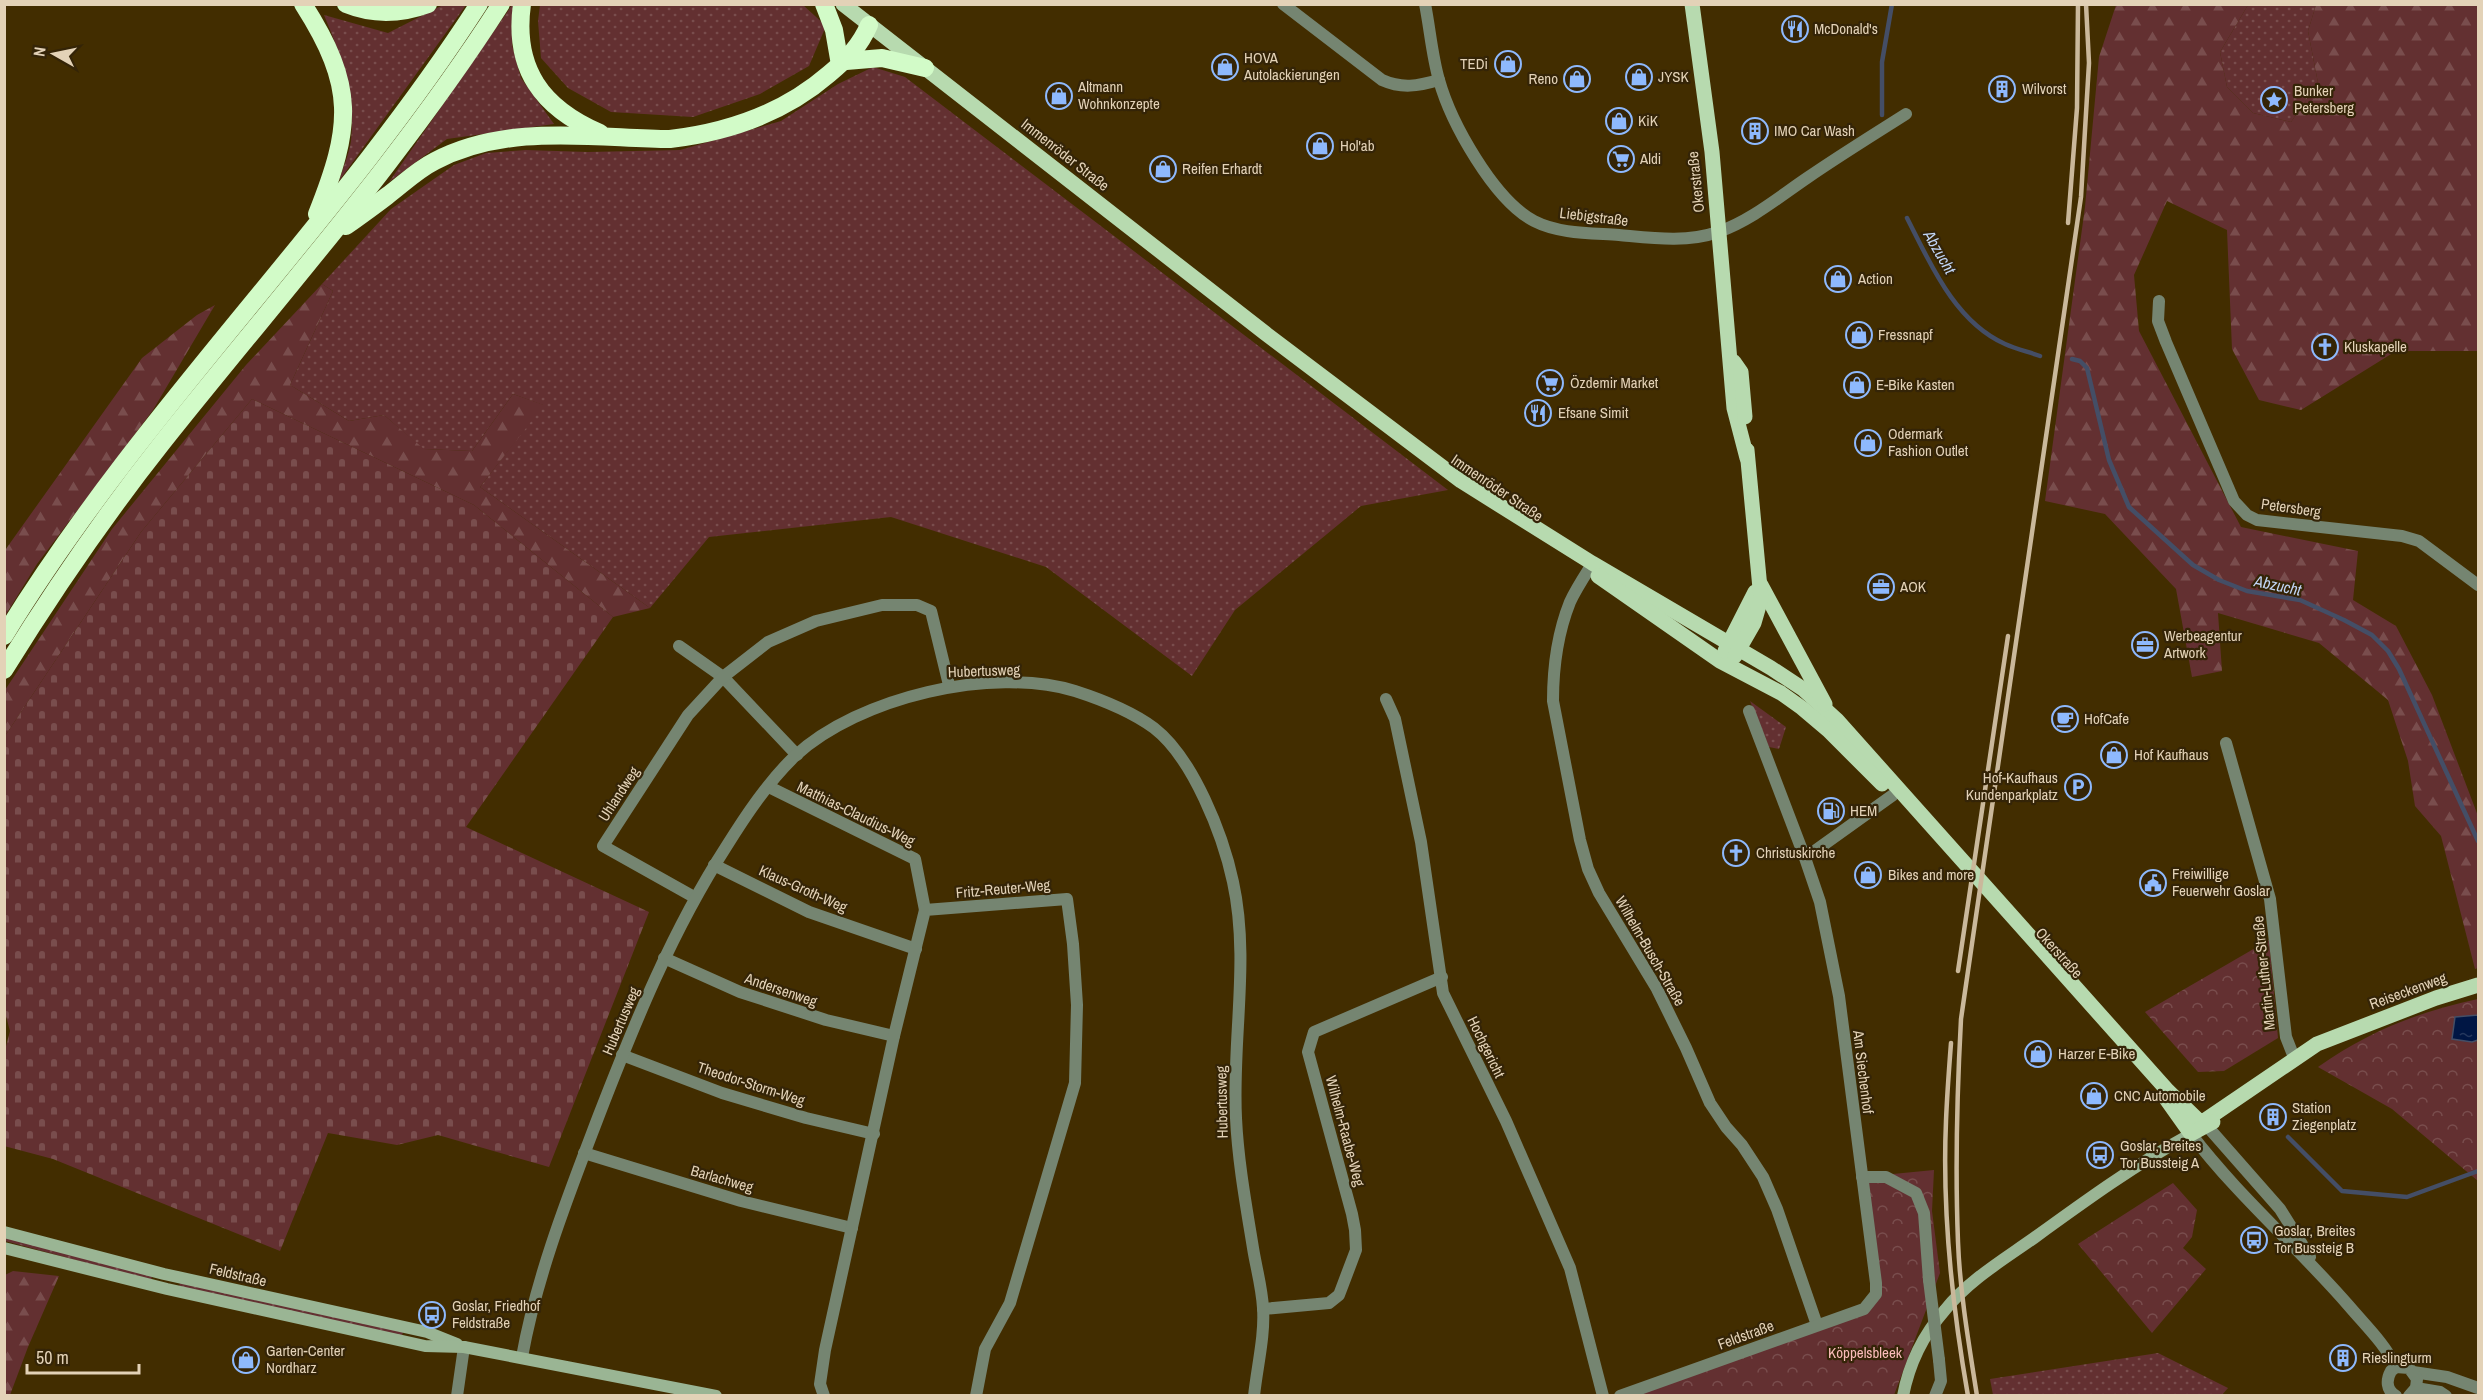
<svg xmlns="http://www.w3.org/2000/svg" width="2483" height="1400" viewBox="0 0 2483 1400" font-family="'Archivo Narrow',sans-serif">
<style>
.grass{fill:url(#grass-dots)}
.forest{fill:url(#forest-firs)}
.cemetery{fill:url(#cemetery-stones)}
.park{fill:url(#park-crowns)}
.water{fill:url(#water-ripples);stroke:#444e66;stroke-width:1.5}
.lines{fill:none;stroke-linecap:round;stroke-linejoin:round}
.stream{stroke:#444e66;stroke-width:4.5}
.street{stroke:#758571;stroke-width:12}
.secondary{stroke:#9ab594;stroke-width:12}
.primary{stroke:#b7daaf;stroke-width:15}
.highway{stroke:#d2fbc8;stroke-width:18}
.rail{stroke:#cab89b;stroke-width:4.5}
.street-bridge{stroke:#758571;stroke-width:12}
.labels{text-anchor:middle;stroke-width:4.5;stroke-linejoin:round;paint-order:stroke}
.poi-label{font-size:15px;fill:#e3d2b7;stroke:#342407;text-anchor:start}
.street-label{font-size:15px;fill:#e3d2b7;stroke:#342407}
.park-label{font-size:15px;fill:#fbbcbb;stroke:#342407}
.water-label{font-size:16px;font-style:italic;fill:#c1d5f5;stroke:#342407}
</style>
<defs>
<pattern id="grass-dots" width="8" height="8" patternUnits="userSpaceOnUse" patternTransform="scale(1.5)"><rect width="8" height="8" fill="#633031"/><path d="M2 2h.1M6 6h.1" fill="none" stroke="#794d4d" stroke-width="1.8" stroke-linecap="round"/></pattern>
<pattern id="forest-firs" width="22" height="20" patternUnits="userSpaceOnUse" patternTransform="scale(1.5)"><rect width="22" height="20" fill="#633031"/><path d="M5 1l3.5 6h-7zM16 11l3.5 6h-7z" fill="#794d4d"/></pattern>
<pattern id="cemetery-stones" width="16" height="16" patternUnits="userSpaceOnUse" patternTransform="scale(1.5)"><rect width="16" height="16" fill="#633031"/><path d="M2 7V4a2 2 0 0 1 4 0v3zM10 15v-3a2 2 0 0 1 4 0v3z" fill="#794d4d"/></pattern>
<pattern id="park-crowns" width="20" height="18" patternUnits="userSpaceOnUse" patternTransform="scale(1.5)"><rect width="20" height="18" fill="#633031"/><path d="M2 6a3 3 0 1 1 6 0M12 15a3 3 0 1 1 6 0" fill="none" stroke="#794d4d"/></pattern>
<pattern id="water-ripples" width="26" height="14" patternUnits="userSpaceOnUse" patternTransform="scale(1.5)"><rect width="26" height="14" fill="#001644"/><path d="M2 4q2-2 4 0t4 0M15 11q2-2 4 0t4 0" fill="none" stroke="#25375d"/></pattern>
</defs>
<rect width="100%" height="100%" fill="#422d00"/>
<g class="grass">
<path d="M443 5H466L339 181C343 168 349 154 351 141 356 95 341 56 324 15L388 33Z"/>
<polygon points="512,5 518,5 512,45 521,78 554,124 447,139 389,182"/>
<polygon points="540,5 803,5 826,26 809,66 760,94 693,117 611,112 568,88 541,58 538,21"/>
<polygon points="2248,5 2316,5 2308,31 2318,83 2291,122 2253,113 2227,87 2220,52"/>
<polygon points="873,67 905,77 1448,490 1361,506 1235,610 1192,676 1046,567 891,517 709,537 650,608 480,487 543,405 513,394 472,451 423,449 384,415 349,421 290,385 333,291 322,284 391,209 454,165 486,153 526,150 588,152 680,150 781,121 838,84"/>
<polygon points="1750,701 1786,727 1779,749 1769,747"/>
<polygon points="4,1237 151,1276 152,1278 150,1280 5,1241"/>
<polygon points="180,1283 403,1332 402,1336 179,1287"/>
<polygon points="2158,1353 2228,1388 2221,1396 1993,1395 1990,1379"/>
</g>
<g class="forest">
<polygon points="2116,5 2248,5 2220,52 2227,87 2253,113 2291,122 2318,83 2308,31 2316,5 2478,5 2478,351 2396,351 2301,410 2259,400 2232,349 2227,230 2167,201 2134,275 2139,331 2241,527 2358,551 2353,600 2396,626 2432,695 2478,816 2478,968 2475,969 2441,836 2415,806 2408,761 2388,700 2319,643 2218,613 2222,671 2192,677 2176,589 2105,514 2045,501 2085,207 2099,57"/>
<polygon points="322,284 333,291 290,385 349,421 384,415 424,449 472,451 513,394 544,405 480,487 650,608 613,617 474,505 252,399 141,532 5,736 5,690 112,529 246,365"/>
<polygon points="215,305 153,410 37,564 5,616 4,552 8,546 142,358 197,315"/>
<polygon points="13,1271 59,1276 28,1347 10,1395 5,1395 5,1275"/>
</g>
<polygon class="cemetery" points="252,399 474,505 613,617 466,827 649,912 549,1167 438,1135 397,1145 328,1133 280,1251 53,1159 4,1146 5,1050 10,1031 4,1009 5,736 141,532"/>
<g class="park">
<polygon points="2269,940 2278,1038 2224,1071 2198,1072 2145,1012"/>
<path d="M2478 999V1181L2392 1109 2318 1067C2369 1031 2418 1012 2478 999Z"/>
<polygon points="1934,1170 1932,1211 1940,1273 1894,1395 1620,1396 1864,1309 1876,1294 1862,1177"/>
<polygon points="2173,1183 2197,1210 2192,1237 2183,1248 2206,1269 2152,1333 2078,1244"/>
</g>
<polygon class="water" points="2478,1015 2478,1040 2472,1042 2452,1039 2455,1017"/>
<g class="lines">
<g class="stream">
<polyline points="1882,115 1882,62 1892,4"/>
<path d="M1907 218C1930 263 1955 322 2005 344 2016 349 2029 352 2040 356"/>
<polyline points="2072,359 2080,361 2087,368 2109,460 2129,507 2193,565 2219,580 2247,591 2300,600 2344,620 2372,635 2388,651 2399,669 2478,841"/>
<polyline points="2288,1137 2342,1191 2407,1197 2478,1171"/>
</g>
<g class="street">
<path d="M1283 4 1382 80C1402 89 1418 86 1439 80"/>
<path d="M1425 4C1430 29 1432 56 1439 80 1451 123 1494 200 1534 221 1559 234 1592 233 1619 235 1652 238 1686 243 1718 232 1750 221 1779 197 1807 178 1839 156 1873 135 1906 114"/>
<polyline points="2159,301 2158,321 2166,342 2234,501 2247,515 2257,520 2402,536 2419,541 2478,585"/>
<path d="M1589 569C1582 580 1575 591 1570 602 1558 632 1553 669 1553 701L1580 840 1588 869 1599 893 1657 989 1686 1048 1710 1103 1726 1127 1742 1145 1763 1177 1777 1209 1817 1325"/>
<polyline points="679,646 723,677 797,755"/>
<polyline points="1386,699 1395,719 1421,842 1443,993 1506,1121 1570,1268 1603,1396"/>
<polyline points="2226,743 2270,899 2286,1037 2295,1060"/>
<polyline points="769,787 915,859 925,910"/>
<polyline points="1805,858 1893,795"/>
<polyline points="714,865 809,912 916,949"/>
<polyline points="694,897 603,846 688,715 723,677 768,642 816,621 882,605 917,605 931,611 949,685"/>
<polyline points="664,958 740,992 826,1020 894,1036"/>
<polyline points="622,1055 722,1093 806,1118 874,1134"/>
<polyline points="2207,1126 2280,1209 2310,1257"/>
<path d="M2191 1134C2239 1197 2298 1247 2349 1306 2366 1326 2385 1344 2396 1367"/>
<polyline points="584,1153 741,1201 852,1228"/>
<polyline points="1862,1177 1886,1177 1916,1193 1924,1213 1929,1280"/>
<polyline points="1263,1309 1329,1303 1339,1295 1356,1250 1355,1230 1352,1214 1308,1052 1314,1032 1442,977"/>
<path d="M522 1357C537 1274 569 1194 599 1115 635 1022 672 931 726 847 746 815 768 782 795 756 859 697 992 666 1075 691 1103 700 1131 711 1154 728 1193 758 1223 835 1233 882 1250 959 1232 1039 1236 1118 1238 1161 1246 1205 1253 1248 1256 1267 1262 1288 1263 1308 1265 1336 1257 1367 1254 1396"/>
<polyline points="2413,1372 2447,1377 2478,1388"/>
<polyline points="2416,1388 2440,1392 2446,1396"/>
<polyline points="457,1396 464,1347"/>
<polyline points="824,1396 820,1384 825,1350 894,1036 925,910 1067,899 1073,944 1077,1005 1075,1083 1010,1303 985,1349 976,1396"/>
<polyline points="1620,1396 1864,1309 1876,1294 1876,1283 1839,996 1820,902 1805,858 1749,711"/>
<polyline points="1935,1396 1941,1381 1939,1360"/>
<path d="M2396 1396C2386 1390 2386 1380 2391 1371L2396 1367 2409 1368 2417 1379 2416 1388 2409 1396"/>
</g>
<g class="secondary">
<polyline points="4,1232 164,1274 427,1332 457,1344"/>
<polyline points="4,1248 167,1289 425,1346 464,1347 716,1396"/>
<path d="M1903 1396C1909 1364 1924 1334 1945 1310 1969 1280 2003 1260 2034 1238 2085 1201 2136 1164 2191 1134"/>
</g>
<g class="primary">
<polyline points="843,4 1265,333 1461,481 1592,563 1771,668 1803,689 1837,720 2168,1091 2201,1123 2317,1044 2436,998 2478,985"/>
<polyline points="1692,4 1712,152 1734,408 1747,458"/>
<polyline points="1734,362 1741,372 1745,417"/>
<polyline points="1598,576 1720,661 1781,693 1802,708 1828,730 1882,784"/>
<polyline points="1761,585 1825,704"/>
<polyline points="1725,651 1755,592"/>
<polyline points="1735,656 1754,623 1761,599 1747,450"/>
<polyline points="2164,1096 2191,1134 2213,1122"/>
</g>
<g class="highway">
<path d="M303 4C356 87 352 126 317 214"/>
<path d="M346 4C373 15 401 14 428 4"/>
<path d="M522 4C513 69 542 108 600 133"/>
<polyline points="824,4 834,30 839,59"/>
<polyline points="846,61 882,58 925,68"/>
<path d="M346 226C360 216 374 206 387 196 403 184 417 170 435 161 507 123 592 138 670 139 729 132 784 113 829 74 847 59 860 46 869 25"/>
<path d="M4 636C142 410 336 226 479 4"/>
<path d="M4 670C53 591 105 515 162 443 277 298 401 160 501 4"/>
</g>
<g class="rail">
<polyline points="2068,223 2077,108 2078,4"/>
<polyline points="1958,971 2008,636"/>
<path d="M1951 1043C1949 1069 1947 1095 1946 1121 1942 1212 1952 1305 1968 1396"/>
<path d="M1977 1396C1969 1345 1960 1293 1958 1242 1955 1167 1957 1093 1961 1019L2081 197 2089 63 2086 4"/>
</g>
<polyline class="street-bridge" points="1929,1280 1939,1360"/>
</g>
<defs>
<symbol id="restaurant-ring" viewBox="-11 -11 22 22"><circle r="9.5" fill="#342407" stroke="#8eb9fd" stroke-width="1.5"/><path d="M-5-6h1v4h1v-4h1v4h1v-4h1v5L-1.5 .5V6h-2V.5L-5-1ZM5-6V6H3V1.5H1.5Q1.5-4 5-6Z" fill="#8eb9fd"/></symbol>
<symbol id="shop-ring" viewBox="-11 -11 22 22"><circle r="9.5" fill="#342407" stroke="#8eb9fd" stroke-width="1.5"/><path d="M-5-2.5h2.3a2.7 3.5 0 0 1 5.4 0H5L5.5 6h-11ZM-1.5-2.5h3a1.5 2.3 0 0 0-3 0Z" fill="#8eb9fd"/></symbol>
<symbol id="building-ring" viewBox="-11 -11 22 22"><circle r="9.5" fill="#342407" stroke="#8eb9fd" stroke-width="1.5"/><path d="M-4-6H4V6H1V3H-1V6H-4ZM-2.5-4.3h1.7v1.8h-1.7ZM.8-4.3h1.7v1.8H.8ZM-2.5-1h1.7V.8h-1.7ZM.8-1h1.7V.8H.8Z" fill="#8eb9fd"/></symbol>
<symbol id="sight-ring" viewBox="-11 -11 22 22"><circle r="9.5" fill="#342407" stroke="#8eb9fd" stroke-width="1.5"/><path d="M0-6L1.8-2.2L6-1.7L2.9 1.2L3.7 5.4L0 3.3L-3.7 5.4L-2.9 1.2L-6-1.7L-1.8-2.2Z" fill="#8eb9fd"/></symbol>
<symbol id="supermarket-ring" viewBox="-11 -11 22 22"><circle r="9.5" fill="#342407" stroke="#8eb9fd" stroke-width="1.5"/><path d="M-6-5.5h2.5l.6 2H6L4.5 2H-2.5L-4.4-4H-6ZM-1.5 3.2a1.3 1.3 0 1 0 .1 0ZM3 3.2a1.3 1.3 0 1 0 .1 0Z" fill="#8eb9fd"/></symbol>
<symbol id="church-ring" viewBox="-11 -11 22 22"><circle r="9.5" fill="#342407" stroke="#8eb9fd" stroke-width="1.5"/><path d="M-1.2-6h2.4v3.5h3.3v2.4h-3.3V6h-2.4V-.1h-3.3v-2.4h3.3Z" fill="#8eb9fd"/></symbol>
<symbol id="office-ring" viewBox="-11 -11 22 22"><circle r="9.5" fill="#342407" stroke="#8eb9fd" stroke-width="1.5"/><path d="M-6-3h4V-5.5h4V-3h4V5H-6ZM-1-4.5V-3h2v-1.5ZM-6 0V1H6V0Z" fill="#8eb9fd"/></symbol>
<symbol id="cafe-ring" viewBox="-11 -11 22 22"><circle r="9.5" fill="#342407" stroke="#8eb9fd" stroke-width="1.5"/><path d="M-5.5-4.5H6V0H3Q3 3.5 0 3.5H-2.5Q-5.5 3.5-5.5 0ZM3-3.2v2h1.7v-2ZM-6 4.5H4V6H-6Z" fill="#8eb9fd"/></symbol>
<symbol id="parking-ring" viewBox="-11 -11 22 22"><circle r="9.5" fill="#342407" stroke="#8eb9fd" stroke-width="1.5"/><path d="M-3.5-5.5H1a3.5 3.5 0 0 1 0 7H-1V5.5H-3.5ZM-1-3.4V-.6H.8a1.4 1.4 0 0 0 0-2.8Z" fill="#8eb9fd"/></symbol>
<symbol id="fuel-ring" viewBox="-11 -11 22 22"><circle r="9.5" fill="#342407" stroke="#8eb9fd" stroke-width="1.5"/><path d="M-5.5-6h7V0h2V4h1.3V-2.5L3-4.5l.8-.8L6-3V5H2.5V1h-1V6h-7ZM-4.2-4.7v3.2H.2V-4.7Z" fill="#8eb9fd"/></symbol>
<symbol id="civic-ring" viewBox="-11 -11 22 22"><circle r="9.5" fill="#342407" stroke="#8eb9fd" stroke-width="1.5"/><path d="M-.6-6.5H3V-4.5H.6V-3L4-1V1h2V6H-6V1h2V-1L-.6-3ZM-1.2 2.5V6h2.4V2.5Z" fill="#8eb9fd"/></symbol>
<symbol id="bus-ring" viewBox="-11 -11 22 22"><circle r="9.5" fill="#342407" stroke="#8eb9fd" stroke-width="1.5"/><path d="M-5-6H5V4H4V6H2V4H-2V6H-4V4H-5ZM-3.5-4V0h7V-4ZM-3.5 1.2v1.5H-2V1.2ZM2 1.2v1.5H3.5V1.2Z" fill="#8eb9fd"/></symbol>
</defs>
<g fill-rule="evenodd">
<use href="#restaurant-ring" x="1780" y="14" width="30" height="30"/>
<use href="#shop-ring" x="1493" y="49" width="30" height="30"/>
<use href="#shop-ring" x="1210" y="52" width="30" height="30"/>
<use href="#shop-ring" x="1624" y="62" width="30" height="30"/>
<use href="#shop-ring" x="1562" y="64" width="30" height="30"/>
<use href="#building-ring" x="1987" y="74" width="30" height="30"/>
<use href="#shop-ring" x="1044" y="81" width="30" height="30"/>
<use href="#sight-ring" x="2259" y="85" width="30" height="30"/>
<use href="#shop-ring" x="1604" y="106" width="30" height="30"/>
<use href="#building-ring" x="1740" y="116" width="30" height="30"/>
<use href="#shop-ring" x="1305" y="131" width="30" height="30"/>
<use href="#supermarket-ring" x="1606" y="144" width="30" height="30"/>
<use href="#shop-ring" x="1148" y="154" width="30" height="30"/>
<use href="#shop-ring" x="1823" y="264" width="30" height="30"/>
<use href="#shop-ring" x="1844" y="320" width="30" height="30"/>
<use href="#church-ring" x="2310" y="332" width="30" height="30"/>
<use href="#supermarket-ring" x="1535" y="368" width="30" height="30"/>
<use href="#shop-ring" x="1842" y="370" width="30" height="30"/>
<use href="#restaurant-ring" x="1523" y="398" width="30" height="30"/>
<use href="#shop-ring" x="1853" y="428" width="30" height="30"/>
<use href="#office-ring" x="1866" y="572" width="30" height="30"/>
<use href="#office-ring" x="2130" y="630" width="30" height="30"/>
<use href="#cafe-ring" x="2050" y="704" width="30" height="30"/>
<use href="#shop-ring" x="2099" y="740" width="30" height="30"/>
<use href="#parking-ring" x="2063" y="772" width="30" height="30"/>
<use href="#fuel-ring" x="1816" y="796" width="30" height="30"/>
<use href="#church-ring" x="1721" y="838" width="30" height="30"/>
<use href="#shop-ring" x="1853" y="860" width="30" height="30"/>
<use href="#civic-ring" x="2138" y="868" width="30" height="30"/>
<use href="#shop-ring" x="2023" y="1039" width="30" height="30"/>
<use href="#shop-ring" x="2079" y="1081" width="30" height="30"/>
<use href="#building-ring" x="2258" y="1102" width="30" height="30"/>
<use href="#bus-ring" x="2085" y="1140" width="30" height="30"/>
<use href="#bus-ring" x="2239" y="1225" width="30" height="30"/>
<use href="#bus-ring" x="417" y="1300" width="30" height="30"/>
<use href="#building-ring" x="2328" y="1343" width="30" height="30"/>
<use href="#shop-ring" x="231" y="1345" width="30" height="30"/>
</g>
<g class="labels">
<g class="poi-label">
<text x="1814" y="34">McDonald's</text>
<text x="1244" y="63">HOVA<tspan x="1244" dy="17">Autolackierungen</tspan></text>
<text x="1488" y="69" text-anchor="end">TEDi</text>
<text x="1658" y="82">JYSK</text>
<text x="1558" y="84" text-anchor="end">Reno</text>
<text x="1078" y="92">Altmann<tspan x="1078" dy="17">Wohnkonzepte</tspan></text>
<text x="2022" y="94">Wilvorst</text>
<text x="2294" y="96">Bunker<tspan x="2294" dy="17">Petersberg</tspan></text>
<text x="1638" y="126">KiK</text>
<text x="1774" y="136">IMO Car Wash</text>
<text x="1340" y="151">Hol'ab</text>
<text x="1640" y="164">Aldi</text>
<text x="1182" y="174">Reifen Erhardt</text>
<text x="1858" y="284">Action</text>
<text x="1878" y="340">Fressnapf</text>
<text x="2344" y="352">Kluskapelle</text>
<text x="1570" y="388">Özdemir Market</text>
<text x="1876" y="390">E-Bike Kasten</text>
<text x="1558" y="418">Efsane Simit</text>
<text x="1888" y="439">Odermark<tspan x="1888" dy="17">Fashion Outlet</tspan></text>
<text x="1900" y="592">AOK</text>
<text x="2164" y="641">Werbeagentur<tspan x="2164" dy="17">Artwork</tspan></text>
<text x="2084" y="724">HofCafe</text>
<text x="2134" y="760">Hof Kaufhaus</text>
<text x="2058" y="783" text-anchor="end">Hof-Kaufhaus<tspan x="2058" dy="17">Kundenparkplatz</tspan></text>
<text x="1850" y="816">HEM</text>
<text x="1756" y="858">Christuskirche</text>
<text x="2172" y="879">Freiwillige<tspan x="2172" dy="17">Feuerwehr Goslar</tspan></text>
<text x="1888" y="880">Bikes and more</text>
<text x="2058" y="1059">Harzer E-Bike</text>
<text x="2114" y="1101">CNC Automobile</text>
<text x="2292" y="1113">Station<tspan x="2292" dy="17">Ziegenplatz</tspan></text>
<text x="2120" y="1151">Goslar, Breites<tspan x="2120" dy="17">Tor Bussteig A</tspan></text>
<text x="2274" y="1236">Goslar, Breites<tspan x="2274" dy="17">Tor Bussteig B</tspan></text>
<text x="452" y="1311">Goslar, Friedhof<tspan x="452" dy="17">Feldstraße</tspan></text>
<text x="266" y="1356">Garten-Center<tspan x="266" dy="17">Nordharz</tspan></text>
<text x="2362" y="1363">Rieslingturm</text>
</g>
<g class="street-label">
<text transform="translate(1065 155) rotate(38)" y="5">Immenröder Straße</text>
<text transform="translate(1696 182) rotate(-96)" y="5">Okerstraße</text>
<text transform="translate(1594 217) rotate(7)" y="5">Liebigstraße</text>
<text transform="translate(1497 488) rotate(34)" y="5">Immenröder Straße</text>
<text transform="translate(2291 508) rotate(8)" y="5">Petersberg</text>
<text transform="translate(984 671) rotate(-2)" y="5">Hubertusweg</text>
<text transform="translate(619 794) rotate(-57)" y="5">Uhlandweg</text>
<text transform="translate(856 814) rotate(26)" y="5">Matthias-Claudius-Weg</text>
<text transform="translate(803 889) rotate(24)" y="5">Klaus-Groth-Weg</text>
<text transform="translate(1003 889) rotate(-5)" y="5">Fritz-Reuter-Weg</text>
<text transform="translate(1650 951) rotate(60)" y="5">Wilhelm-Busch-Straße</text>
<text transform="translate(2059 953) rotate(48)" y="5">Okerstraße</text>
<text transform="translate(2264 973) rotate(-96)" y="5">Martin-Luther-Straße</text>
<text transform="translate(781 990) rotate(19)" y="5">Andersenweg</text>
<text transform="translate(2408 991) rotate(-20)" y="5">Reiseckenweg</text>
<text transform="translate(621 1021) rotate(-67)" y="5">Hubertusweg</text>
<text transform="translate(1486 1047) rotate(64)" y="5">Hochgericht</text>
<text transform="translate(1863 1072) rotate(83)" y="5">Am Siechenhof</text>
<text transform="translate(751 1084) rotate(18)" y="5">Theodor-Storm-Weg</text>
<text transform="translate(1222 1102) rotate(-91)" y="5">Hubertusweg</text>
<text transform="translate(1345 1131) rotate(75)" y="5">Wilhelm-Raabe-Weg</text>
<text transform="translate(722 1179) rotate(16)" y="5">Barlachweg</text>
<text transform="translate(238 1275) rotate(13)" y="5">Feldstraße</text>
<text transform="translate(1746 1335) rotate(-20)" y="5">Feldstraße</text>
</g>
<g class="park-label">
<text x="1865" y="1358">Köppelsbleek</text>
</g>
<g class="water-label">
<text transform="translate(1940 252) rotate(60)" y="6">Abzucht</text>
<text transform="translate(2278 585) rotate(12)" y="6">Abzucht</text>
</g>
</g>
<rect width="2483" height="1400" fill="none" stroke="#e3d2b7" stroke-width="12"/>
<g transform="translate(54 54) rotate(279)" stroke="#342407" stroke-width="4.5" paint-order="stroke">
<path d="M0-4.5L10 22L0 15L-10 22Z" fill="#e3d2b7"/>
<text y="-9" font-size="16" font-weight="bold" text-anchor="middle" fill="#e3d2b7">N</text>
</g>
<path d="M27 1364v9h112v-9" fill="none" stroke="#e3d2b7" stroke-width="3"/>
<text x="36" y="1364" font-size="18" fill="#e3d2b7" stroke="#342407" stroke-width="4.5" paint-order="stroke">50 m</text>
</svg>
